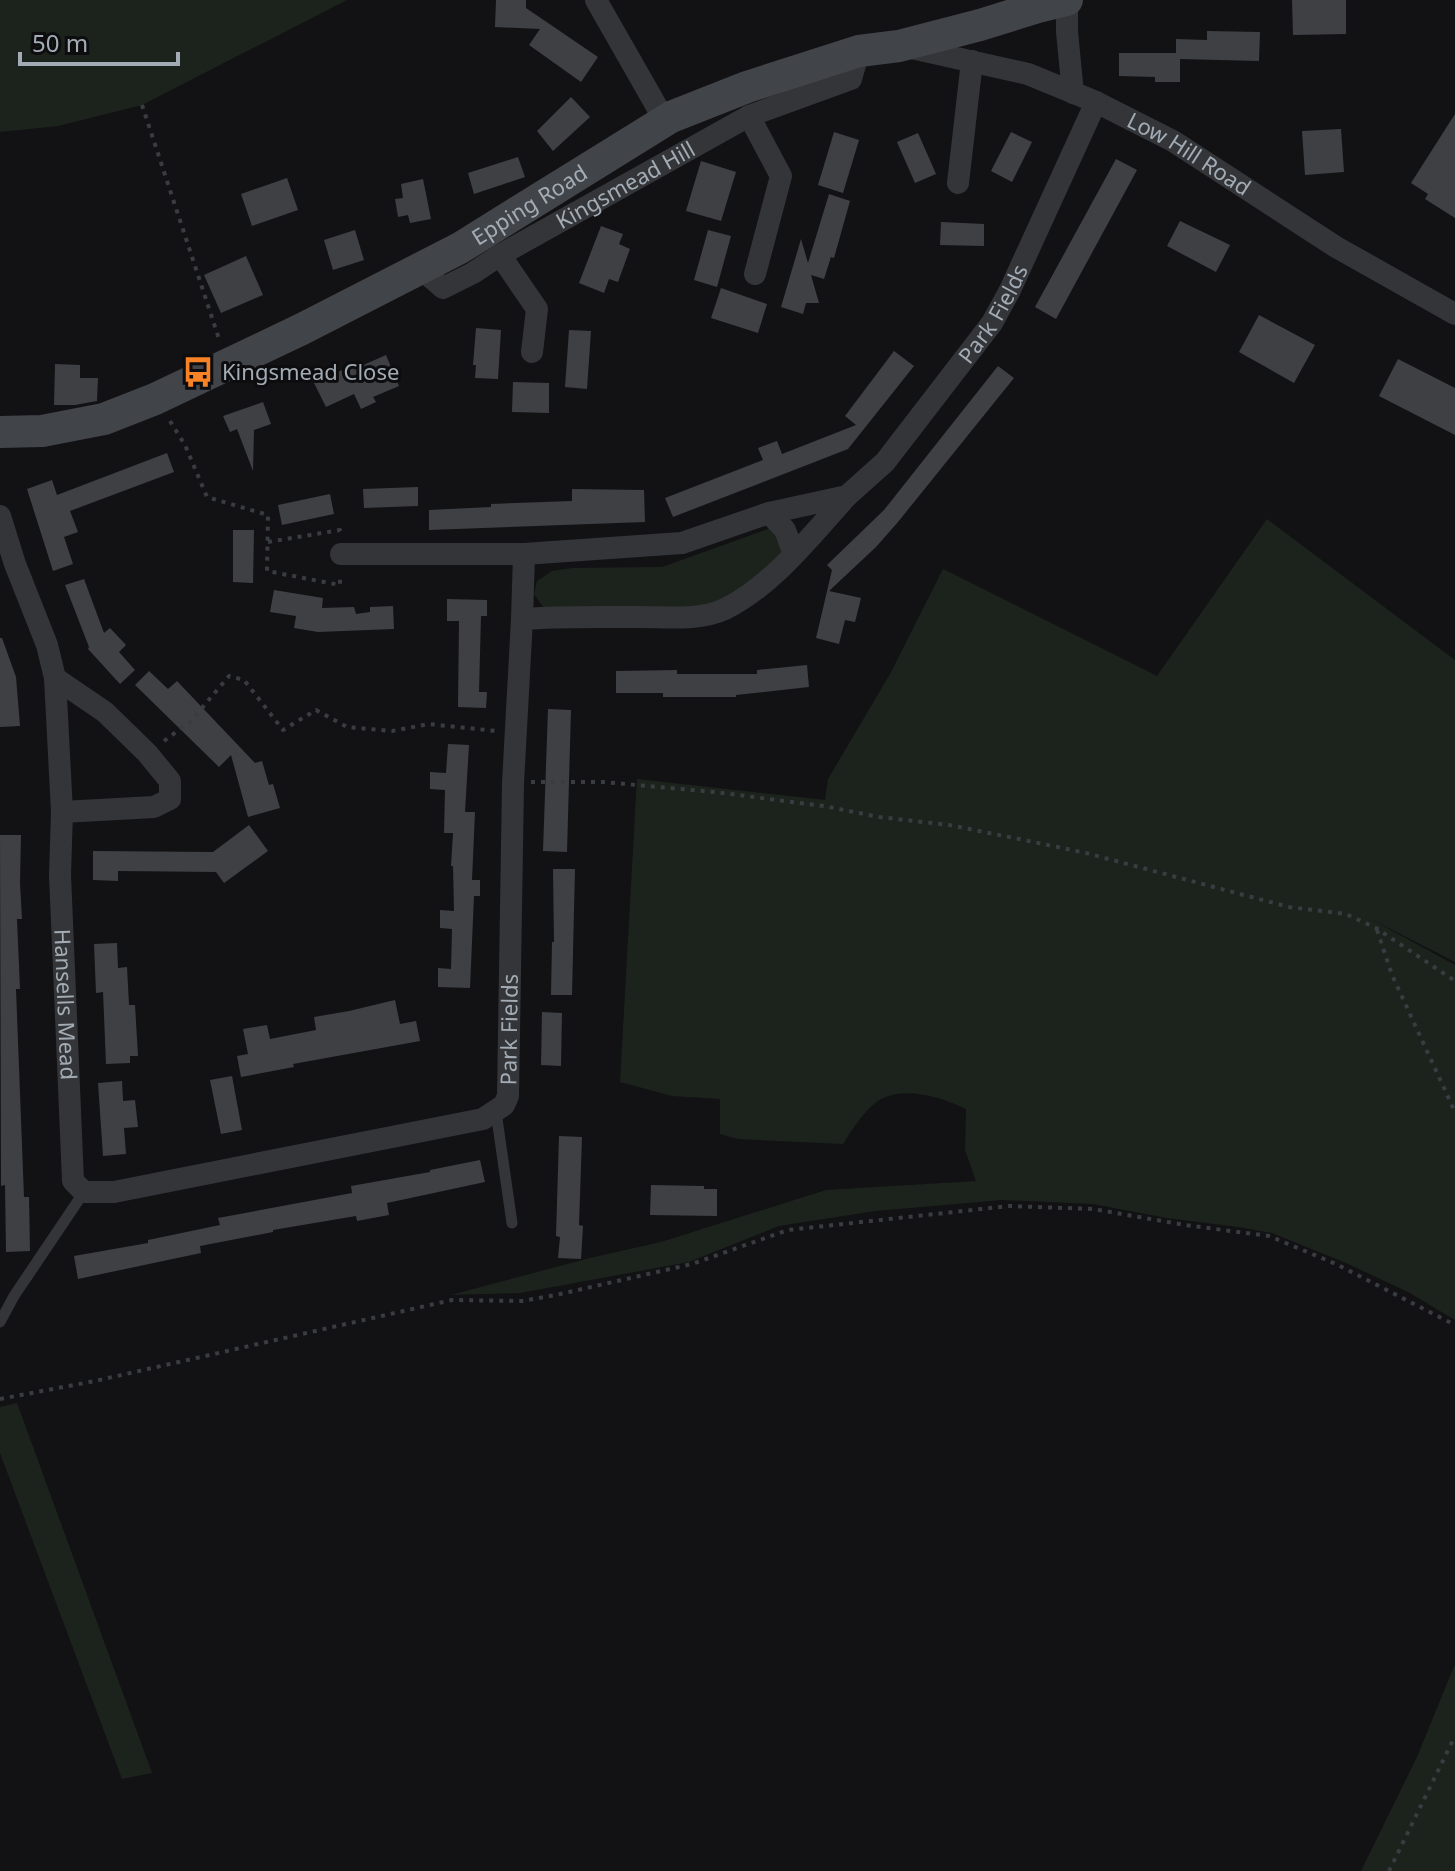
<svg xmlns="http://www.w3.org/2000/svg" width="1455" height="1871" viewBox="0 0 1455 1871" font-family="'Noto Sans',sans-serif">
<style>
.green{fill:#1c231c}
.building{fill:#3e4044}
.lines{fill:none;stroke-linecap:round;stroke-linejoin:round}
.path{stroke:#393c40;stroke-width:4;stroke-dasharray:4 6;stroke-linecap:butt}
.lane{stroke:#333539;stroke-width:11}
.street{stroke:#333539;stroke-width:22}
.secondary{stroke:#414449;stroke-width:32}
.labels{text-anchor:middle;stroke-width:6;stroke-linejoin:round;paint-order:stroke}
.street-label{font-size:22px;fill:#a3acb5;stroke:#0d0d0f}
.poi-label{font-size:22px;fill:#a3acb5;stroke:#0d0d0f;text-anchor:start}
</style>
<rect width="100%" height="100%" fill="#121214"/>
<g class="green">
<polygon points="0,0 347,0 142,105 58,126 0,132"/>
<path d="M1267 519 1455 660V962L1367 917 1455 965V1320L1410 1293 1346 1263 1272 1233 1238 1227 1167 1218 1093 1204 1002 1200 875 1211 779 1226 689 1262 520 1293 451 1295 590 1258 661 1242 826 1190 976 1181 965 1150 966 1109C942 1097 898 1083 874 1104 861 1115 852 1130 843 1144L738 1139 720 1134V1099L672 1096 620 1082 637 779 825 800 828 779 890 674 943 569 1157 676Z"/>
<polygon points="771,528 785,549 723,610 546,611 534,594 537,581 552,571 572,568 662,567"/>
<polygon points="17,1403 152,1773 122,1779 0,1453 0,1407"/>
<polygon points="1455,1664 1455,1871 1361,1871 1417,1757"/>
</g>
<g class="building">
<polygon points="496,0 526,0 526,8 598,57 581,82 529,45 540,29 495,27"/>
<polygon points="1292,0 1346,0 1346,34 1293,35"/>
<polygon points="1207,31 1260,32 1259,61 1180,59 1180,82 1155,82 1155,77 1119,76 1119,53 1176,53 1176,39 1207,40"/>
<polygon points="571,97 590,117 553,151 537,131"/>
<polygon points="1455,114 1455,218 1425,199 1428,194 1411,183"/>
<polygon points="1341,129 1344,172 1305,175 1302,131"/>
<polygon points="834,132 859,140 843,193 818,185"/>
<polygon points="1011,132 1032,142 1012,182 991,171"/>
<polygon points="918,133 936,174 915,183 897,142"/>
<polygon points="518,157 525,177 474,194 468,173"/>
<polygon points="1116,159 1137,170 1056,319 1035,307"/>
<polygon points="701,161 736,172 721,221 686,211"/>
<polygon points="287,178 298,210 252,226 241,194"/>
<polygon points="423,179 431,219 410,223 408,215 398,217 395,199 403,198 401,184"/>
<polygon points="829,194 850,201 834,258 831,257 824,279 811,275 819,303 806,303 803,314 781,307 801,239 808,263"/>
<polygon points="1180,221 1230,245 1216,272 1167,246"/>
<polygon points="941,222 984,224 984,246 940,245"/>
<polygon points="601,226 623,234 619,244 630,249 618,282 609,279 604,293 579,283"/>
<polygon points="355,230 364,260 333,270 324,240"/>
<polygon points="708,230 731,236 717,287 694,280"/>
<polygon points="246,256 263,295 221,313 204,275"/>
<polygon points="721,288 767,304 758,333 711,318"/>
<polygon points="1259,315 1315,345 1294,383 1239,352"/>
<polygon points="476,328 501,330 498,379 475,378 476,365 473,365"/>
<polygon points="569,330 591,331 587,389 565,387"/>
<polygon points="894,351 914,366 848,449 673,517 665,498 763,460 758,448 777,441 782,454 856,425 845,416"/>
<polygon points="386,355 399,386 373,397 376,402 361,409 354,394 326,407 314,383 357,363 359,367"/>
<polygon points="1398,359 1455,388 1455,435 1379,396"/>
<polygon points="55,364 80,365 80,378 98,378 97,401 75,405 54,405"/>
<polygon points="998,366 1014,378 898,522 876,547 829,591 861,598 855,622 845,620 839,644 816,638 832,570 827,565 884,510"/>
<polygon points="513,382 549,383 549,413 512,412"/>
<polygon points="263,402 271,424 254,430 253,471 237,429 230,432 223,416"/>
<polygon points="167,453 174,472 70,511 78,532 64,537 73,564 53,571 27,489 52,480 57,495"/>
<polygon points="418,487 418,506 364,508 363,489"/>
<polygon points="572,489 644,490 645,522 429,530 429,510 491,507 491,504 572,501"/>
<polygon points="330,494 334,514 282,525 278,505"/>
<polygon points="233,530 254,530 253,583 233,582"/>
<polygon points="84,579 104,633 110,628 126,645 119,652 135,670 120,684 88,649 89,647 65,585"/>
<polygon points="274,590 323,598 322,608 354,607 356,614 370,612 370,607 393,606 394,629 318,632 294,628 296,616 270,612"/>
<polygon points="447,599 487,600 487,616 481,616 479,692 487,692 486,708 458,707 459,621 447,621"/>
<polygon points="0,638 2,638 16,677 20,726 0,727"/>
<polygon points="807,665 809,687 736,695 736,697 663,697 663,693 616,693 616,671 677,670 677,674 757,674 757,670"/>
<polygon points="149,671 168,689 177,681 255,763 262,761 269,785 273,784 280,808 248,817 231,755 219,767 135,685"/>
<polygon points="548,709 571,710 567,852 543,851"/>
<polygon points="448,744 469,745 465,812 475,812 472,880 480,880 480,896 474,896 470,988 438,987 438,968 451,969 452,929 440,928 440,910 454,911 453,866 451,866 453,833 444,833 445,790 430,789 430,772 446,773"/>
<polygon points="249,825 268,851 224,883 216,872 118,871 118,881 93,880 93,851 213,852"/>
<polygon points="0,835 21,835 20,883 22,919 17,919 20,989 16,989 24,1197 29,1197 30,1251 6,1252 5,1185 1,1186"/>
<polygon points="553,869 575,869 572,995 551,995 552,942 554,942"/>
<polygon points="117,943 118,968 127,967 129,1005 135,1005 138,1056 130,1056 130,1063 106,1064 103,992 96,993 94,944"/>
<polygon points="395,1000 400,1024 416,1021 420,1041 293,1064 294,1067 241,1077 237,1056 248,1054 243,1029 267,1025 270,1039 316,1030 314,1017 349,1011"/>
<polygon points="542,1012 562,1013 561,1066 541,1065"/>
<polygon points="232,1076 242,1130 221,1134 210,1080"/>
<polygon points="122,1081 123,1101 135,1100 138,1127 124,1128 126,1154 103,1156 98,1083"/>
<polygon points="559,1136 582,1137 579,1225 583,1226 581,1259 558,1258 560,1237 556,1236"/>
<polygon points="480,1160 485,1182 387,1203 389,1215 357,1221 356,1216 273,1230 273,1232 200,1246 201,1253 78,1279 74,1256 148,1243 148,1240 220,1225 218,1218 352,1193 351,1186 430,1172 430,1170"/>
<polygon points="651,1185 704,1186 704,1189 717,1189 717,1216 650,1215"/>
</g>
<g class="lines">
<g class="path">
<polyline points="142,105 220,342"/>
<polyline points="170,421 185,445 207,497 268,515 267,571 340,585 340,575"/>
<polyline points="268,542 340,530 341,534"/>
<polyline points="164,741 191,721 229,676 244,680 283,730 316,710 347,727 392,731 429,724 496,731"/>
<polyline points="531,782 603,782 714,792 824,806 879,817 949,825 1024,840 1086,853 1289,907 1346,914 1376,928 1455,981"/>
<polyline points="1377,930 1392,975 1455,1112"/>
<polyline points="0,1399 95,1381 452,1300 522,1301 556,1295 692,1264 788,1230 1009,1206 1093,1209 1185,1225 1269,1236 1336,1264 1455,1325"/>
<polyline points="1389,1871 1455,1736"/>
</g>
<g class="lane">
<polyline points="496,1112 512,1223"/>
<polyline points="0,1322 14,1296 84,1192"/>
</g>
<g class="street">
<polyline points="596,0 665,121"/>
<polyline points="1067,0 1067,32 1073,93"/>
<path id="s1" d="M907 47 1028 74 1096 102 1173 141 1336 247 1455 314"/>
<polyline points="958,183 972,61"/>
<polyline points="500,255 537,309 532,352"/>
<path id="s2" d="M420 268 443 288 473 273 500 255 749 116"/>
<polyline points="755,274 781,176 749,116 851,79 859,51"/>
<polyline points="769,513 785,530 794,554"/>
<path id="s3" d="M0 516 15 564 47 645 55 678 62 812 60 875 73 1181 84 1192H114L483 1119 504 1105 508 1096 513 783 522 619 524 554"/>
<path id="s4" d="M341 554H524L682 543 769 513 847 496 885 462 992 323 1010 290 1096 102"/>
<path d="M522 619C561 616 600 617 639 617 667 617 699 621 725 609 772 586 812 535 847 496"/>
<polyline points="55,678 105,712 147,753 170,781 170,799 154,807 62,812"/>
</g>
<path class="secondary" id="s5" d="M0 432 42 431 104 419 155 399 302 329 460 248 671 117 747 87 859 51 899 46 980 25 1038 7 1067 0"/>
</g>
<defs>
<symbol id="bus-bare" viewBox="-9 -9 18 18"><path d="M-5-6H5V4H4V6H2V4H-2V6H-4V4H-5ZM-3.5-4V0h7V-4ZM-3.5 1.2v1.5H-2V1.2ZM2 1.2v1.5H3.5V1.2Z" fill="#f88326" stroke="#0d0d0f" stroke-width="2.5" paint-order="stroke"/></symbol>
</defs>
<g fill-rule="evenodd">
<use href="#bus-bare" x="176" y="350" width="44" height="44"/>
</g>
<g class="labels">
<g class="street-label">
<text dy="8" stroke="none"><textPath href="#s1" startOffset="304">Low Hill Road</textPath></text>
<text dy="8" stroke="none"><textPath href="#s2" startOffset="240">Kingsmead Hill</textPath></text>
<text dy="8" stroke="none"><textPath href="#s5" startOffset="582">Epping Road</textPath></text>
<text dy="8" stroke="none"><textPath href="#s4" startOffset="748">Park Fields</textPath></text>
<text dy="8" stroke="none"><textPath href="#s3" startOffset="498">Hansells Mead</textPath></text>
<text dy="8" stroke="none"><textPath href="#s3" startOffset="1198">Park Fields</textPath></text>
</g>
<g class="poi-label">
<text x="222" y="380">Kingsmead Close</text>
</g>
</g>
<path d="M20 52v12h158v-12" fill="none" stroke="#a3acb5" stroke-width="4"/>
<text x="32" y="52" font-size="24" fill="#a3acb5" stroke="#0d0d0f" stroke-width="6" paint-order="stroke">50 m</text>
</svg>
